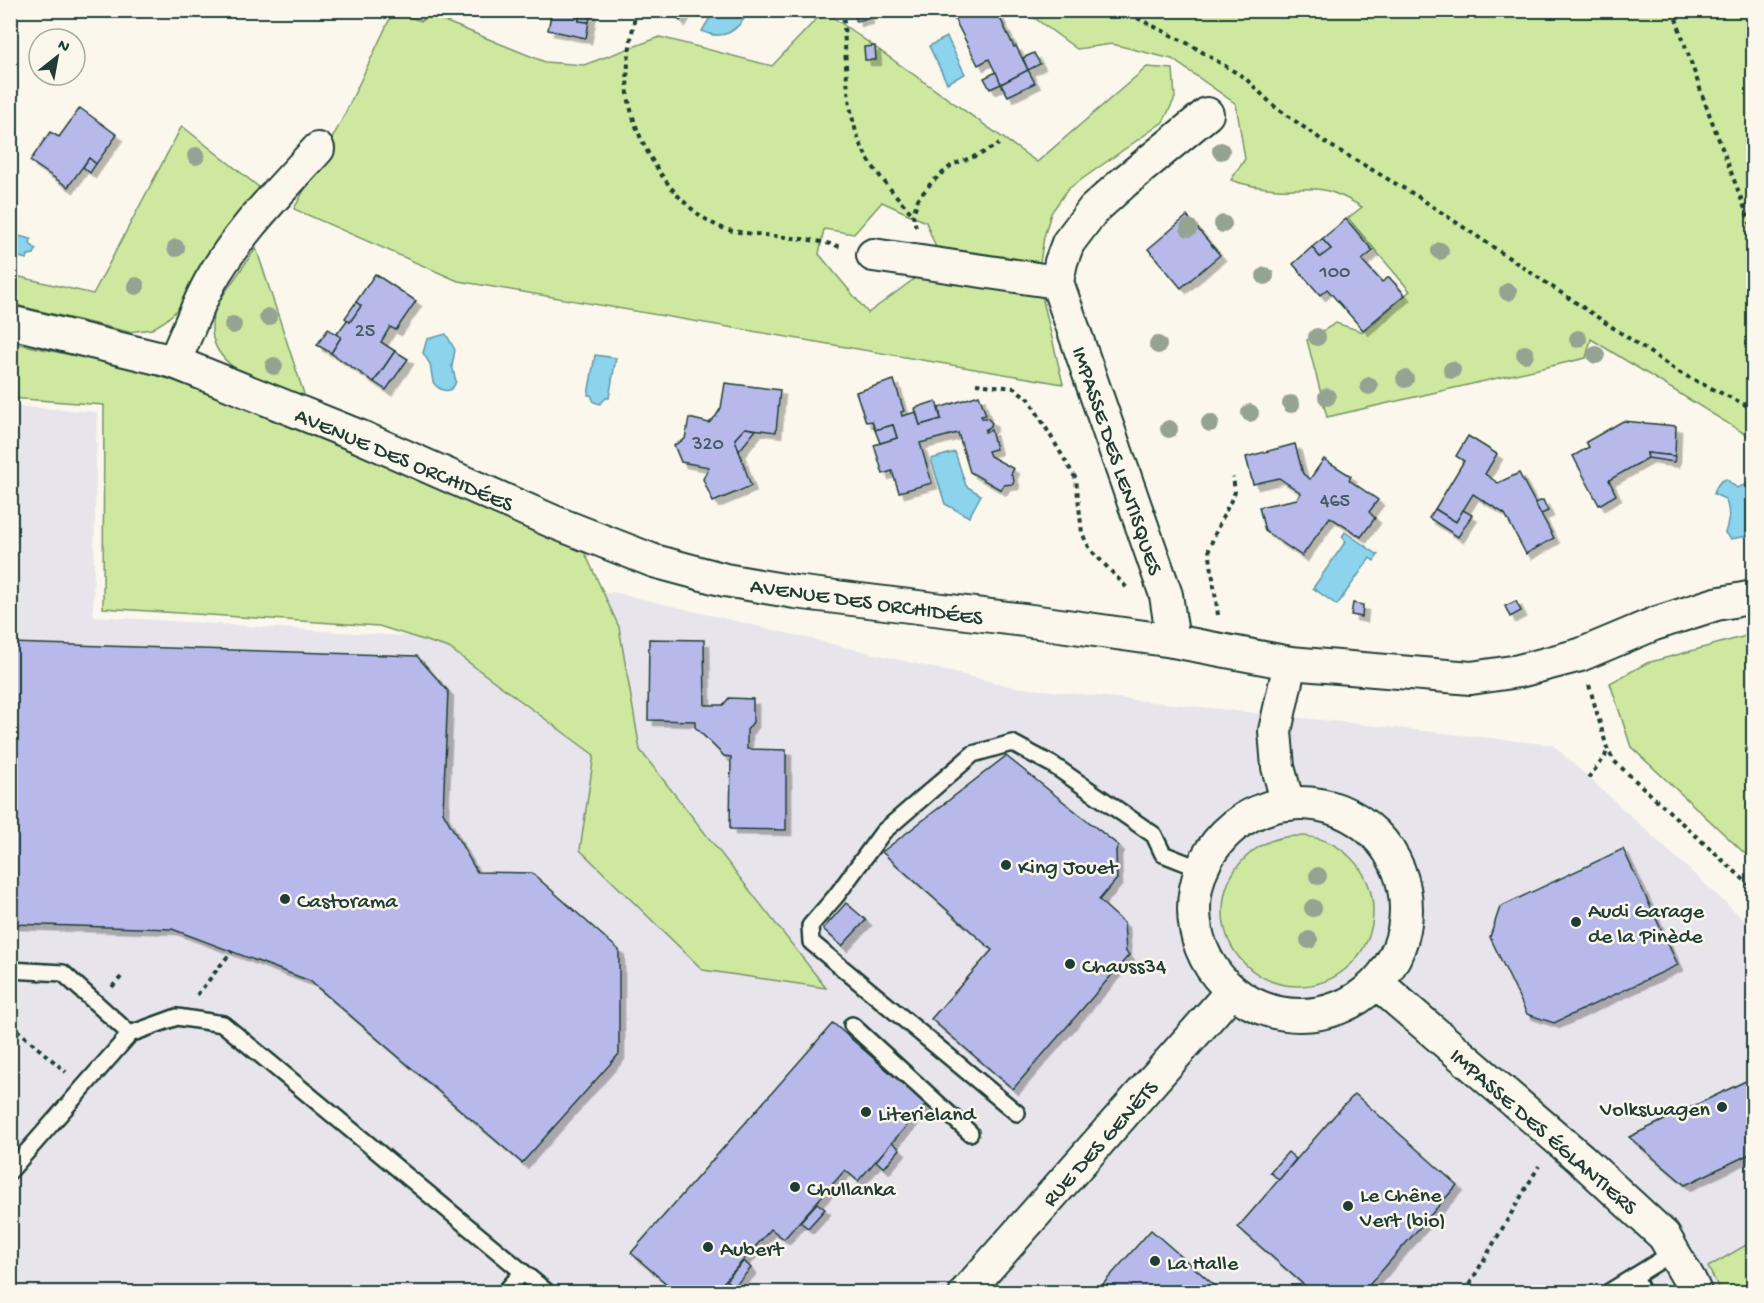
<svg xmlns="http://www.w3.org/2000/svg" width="1764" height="1303" viewBox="0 0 1764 1303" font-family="'Gochi Hand',sans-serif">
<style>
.built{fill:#e7e4ec}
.green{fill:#cee99f;stroke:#76936a;stroke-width:1.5}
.water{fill:#8cd3ee;stroke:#6097a4;stroke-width:1.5}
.building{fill:#b7b9eb;stroke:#1f3d34;stroke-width:1.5;filter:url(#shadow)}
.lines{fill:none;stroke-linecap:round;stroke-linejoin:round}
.service-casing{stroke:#1f3d34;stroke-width:20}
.minor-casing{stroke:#1f3d34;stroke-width:36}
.path{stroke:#1f3d34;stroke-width:4;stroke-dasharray:4.5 4.5;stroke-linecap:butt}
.service{stroke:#fbf7ec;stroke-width:15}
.minor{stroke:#fbf7ec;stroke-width:32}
.tree{fill:#95a392}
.poi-dot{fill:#1f3d34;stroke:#fbf7ec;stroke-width:2}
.labels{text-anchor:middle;stroke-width:5;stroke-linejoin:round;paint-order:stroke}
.number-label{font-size:20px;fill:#455c62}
.street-label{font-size:22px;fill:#1f3d34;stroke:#fbf7ec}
.poi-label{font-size:22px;fill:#1f3d34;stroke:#fbf7ec;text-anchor:start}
</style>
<defs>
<filter id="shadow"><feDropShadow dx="5.5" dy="5.5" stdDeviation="0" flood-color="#0004"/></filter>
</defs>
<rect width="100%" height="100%" fill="#fbf7ec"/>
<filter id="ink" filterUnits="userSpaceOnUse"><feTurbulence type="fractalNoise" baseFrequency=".0167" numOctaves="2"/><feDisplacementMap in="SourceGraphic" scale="12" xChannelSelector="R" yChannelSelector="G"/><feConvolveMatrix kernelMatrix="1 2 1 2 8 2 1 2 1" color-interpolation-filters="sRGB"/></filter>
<g filter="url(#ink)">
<polygon class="built" points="10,406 97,412 93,616 419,637 613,592 1014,687 1553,745 1753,928 1753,1292 11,1292"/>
<g class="green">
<polygon points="824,11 1037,162 1147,67 1173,69 1175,98 1163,122 1068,189 1051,213 1044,237 1039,269 938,253 926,222 882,202 854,234 824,229 819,254 868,313 921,274 1042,296 1063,384 458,281 294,209 342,120 393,12 422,21 427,14 545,62 584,65 660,37 772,66"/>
<path d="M1025 11H1753V439L1591 339 1586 358 1327 417 1307 340 1336 323 1363 332 1410 291 1348 218 1362 207C1350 200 1338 193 1324 190 1308 187 1293 190 1277 189 1262 188 1245 185 1231 180L1245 159 1236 104 1172 59 1112 44 1077 49Z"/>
<polygon points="182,126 260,188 177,310 165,321 152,329 129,332 11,304 11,275 93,294"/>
<path d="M256 248 306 400C263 383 192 366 217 304Z"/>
<polygon points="10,342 145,371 242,404 585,553 619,627 640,750 826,988 703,970 580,850 594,755 449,648 379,626 103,608 104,405 11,398"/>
<polygon points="1753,634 1754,634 1753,861 1631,747 1610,683 1647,663"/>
<circle cx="1298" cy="911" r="75"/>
<polygon points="1753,1241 1753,1292 1721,1292 1708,1267"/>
</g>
<g class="water">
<path d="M714 11V10L749 11C738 30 724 42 702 31Z"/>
<polygon points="947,37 965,74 947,83 929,46"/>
<polygon points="11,234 31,239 30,244 36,249 34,254 28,255 27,259 11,255"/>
<path d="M446 334 455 350 452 366 456 381C452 395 440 392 433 382L430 364 423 353 427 339Z"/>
<polygon points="595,355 616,358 609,398 606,398 600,404 594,402 591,395 588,395"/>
<polygon points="955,452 966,486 981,495 969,517 945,504 931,459"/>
<path d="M1726 479 1737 488 1744 485 1750 486 1753 499V535L1731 539 1725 533C1729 520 1731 512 1725 499L1714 494C1715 488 1719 481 1726 479Z"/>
<polygon points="1345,532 1378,555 1374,561 1370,558 1337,605 1313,588 1346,541 1342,537"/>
</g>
<g class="building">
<polygon points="552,10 580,10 579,21 589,22 586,38 548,30"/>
<polygon points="580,10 591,10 589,22 579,21"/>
<polygon points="671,10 686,10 680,21"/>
<polygon points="854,10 867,10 868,19 856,21"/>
<polygon points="946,10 978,10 981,17 996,10 1014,47 1016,46 1028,70 1001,84 989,59 978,65 953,16"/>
<polygon points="978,10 996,10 981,17"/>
<polygon points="875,46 876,60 865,60 864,47"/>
<polygon points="1034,53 1040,64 1028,70 1023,58"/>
<polygon points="1028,70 1035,83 1008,96 1001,84"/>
<polygon points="996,72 1001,84 990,89 984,78"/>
<polygon points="80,108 117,135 96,164 89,158 68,187 30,161 50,132 59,137"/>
<polygon points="89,158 96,164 90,173 83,167"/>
<polygon points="1187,216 1220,255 1181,288 1148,249"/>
<polygon points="1346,219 1373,251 1362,260 1382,282 1389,277 1405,295 1363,330 1327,289 1320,295 1293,264 1312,247 1320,257 1331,249 1322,239"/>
<polygon points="1322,239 1331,249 1320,257 1312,247"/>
<polygon points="375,274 416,301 396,330 390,327 381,342 395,351 374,382 331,353 341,337 336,335 348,319 350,322 361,306 356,302"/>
<polygon points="356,302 361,306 350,322 345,318"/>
<polygon points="328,329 341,337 331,353 317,345"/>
<polygon points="395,351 408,359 386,390 374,382"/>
<polygon points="894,380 904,411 901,412 902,416 916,412 920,425 941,419 939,408 979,395 986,415 981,416 982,418 987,418 992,423 990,427 985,430 985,432 991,430 996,449 988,451 990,456 1014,469 1011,474 1014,480 1013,484 1004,485 1001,490 970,472 958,433 920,443 932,483 899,492 892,471 883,474 874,445 897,438 893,425 875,430 872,421 866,422 856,392"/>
<polygon points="725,383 780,390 776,432 745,428 735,439 751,486 713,502 703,479 709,467 681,462 674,445 685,439 689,418 709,423 716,416 721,408"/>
<polygon points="936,401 941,419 920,425 915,408"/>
<polygon points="1623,421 1676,426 1675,456 1647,453 1648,458 1609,480 1616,495 1599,505 1573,456 1589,447 1586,442"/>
<polygon points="893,425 897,438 880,443 875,430"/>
<polygon points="745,428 756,430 739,451 735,439"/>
<polygon points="1468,436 1497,454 1485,474 1498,483 1519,473 1554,538 1526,554 1505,514 1473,494 1456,522 1435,509 1464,461 1456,456"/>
<polygon points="1295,444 1303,474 1310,479 1324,459 1351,476 1349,480 1378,500 1369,512 1375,518 1361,537 1330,517 1302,556 1265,531 1259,507 1297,499 1301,493 1279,478 1253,484 1246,457"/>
<polygon points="1647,453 1675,456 1674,462 1648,458"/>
<polygon points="1543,500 1548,511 1541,514 1535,503"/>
<polygon points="1435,509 1456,522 1463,510 1472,515 1458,537 1429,518"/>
<polygon points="1516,601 1521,611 1510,617 1505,606"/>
<polygon points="1353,603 1363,605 1362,617 1351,615"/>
<polygon points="649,639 704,640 705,705 723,705 729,698 753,699 753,722 747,730 747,749 786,750 786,830 730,829 731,757 724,756 695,727 695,721 648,720"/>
<polygon points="10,643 417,656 448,691 443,812 477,872 532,873 619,950 619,1054 522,1163 310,981 172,929 10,924"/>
<polygon points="1006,756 1119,846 1116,850 1117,879 1099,900 1124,923 1126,952 1129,955 1013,1089 931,1019 992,950 882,852"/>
<polygon points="1623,849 1678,965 1554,1023 1527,1014 1490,937 1500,907"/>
<polygon points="846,903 866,920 842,946 823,929"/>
<polygon points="833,1023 926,1104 858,1181 845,1170 784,1239 771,1229 715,1292 676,1292 631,1253"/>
<polygon points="1754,1077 1754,1152 1685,1185 1629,1137"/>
<polygon points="1355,1094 1457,1185 1363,1292 1312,1292 1238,1227 1334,1116"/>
<polygon points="892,1142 900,1149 884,1168 876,1161"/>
<polygon points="1288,1152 1296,1159 1279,1180 1270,1172"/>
<polygon points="817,1203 825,1209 808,1228 800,1222"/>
<polygon points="1151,1230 1222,1292 1096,1292"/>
<polygon points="744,1261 751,1268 734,1287 726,1280"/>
</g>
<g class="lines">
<defs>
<g id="service">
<polyline points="10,970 63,973 130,1034"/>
<polyline points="852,1025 970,1133"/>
<polyline points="1017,1113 811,942 810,926 836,896 883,832 973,754 1012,743 1053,765 1154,835 1163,854 1201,869"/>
<polyline points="10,1171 130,1034 177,1017 223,1024 547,1292"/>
<polyline points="1635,1276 1642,1292"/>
<polyline points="505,1292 523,1272"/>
<polyline points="1609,1292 1674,1252"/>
</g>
<g id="minor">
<polyline points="873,255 1057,282"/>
<polyline points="10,322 174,362 361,437 554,522 654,561 725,580 795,592 1024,620 1173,641 1290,663 1471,678 1519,671 1580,655 1654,624 1716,604 1754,597"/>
<path d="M174 362C186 336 196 308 210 282 238 232 280 191 318 149"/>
<polyline points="1173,641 1166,595 1057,282 1061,262 1068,243 1093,210 1123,183 1207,114"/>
<circle cx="1300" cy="909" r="106"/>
<polyline points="1288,804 1278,767 1275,731 1290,663"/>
<polyline points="1377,983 1581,1159 1664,1236 1690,1281 1695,1292"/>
<polyline points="966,1292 1232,991"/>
</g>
</defs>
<use href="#service" class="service-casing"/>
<use href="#minor" class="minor-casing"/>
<g class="path">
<path d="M636 10C631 39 624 73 629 101 638 148 675 207 720 227 734 233 750 233 765 235 791 238 816 239 841 247"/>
<path d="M843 10C847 56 843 116 867 157 879 178 897 196 913 215"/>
<polyline points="1121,10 1189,44 1245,78 1274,106 1326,143 1417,196 1682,374 1754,409"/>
<polyline points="1673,10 1704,100 1754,233"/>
<polyline points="916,227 913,215 918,199 932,182 952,165 981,154 999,144"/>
<polyline points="976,384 1014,388 1029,399 1076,479 1082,533 1090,549 1127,588"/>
<polyline points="1218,615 1209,549 1217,529 1235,492 1233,477"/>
<polyline points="1589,685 1607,748 1614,761 1754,889"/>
<polyline points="1588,778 1605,757 1607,749"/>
<polyline points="112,987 122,976"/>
<polyline points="197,995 232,951"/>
<polyline points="10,1024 66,1072"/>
<polyline points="1465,1292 1539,1166"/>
</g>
<use href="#service" class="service"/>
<use href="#minor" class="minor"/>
</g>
<g class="tree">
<circle cx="1221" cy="151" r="9"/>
<circle cx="196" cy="156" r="9"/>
<circle cx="1223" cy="224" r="9"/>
<circle cx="1189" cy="228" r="9"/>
<circle cx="176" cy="248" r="9"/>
<circle cx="1440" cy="251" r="9"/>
<circle cx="1265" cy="276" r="9"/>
<circle cx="136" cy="286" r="9"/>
<circle cx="1508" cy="292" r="9"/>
<circle cx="268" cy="317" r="9"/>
<circle cx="233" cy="325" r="9"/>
<circle cx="1317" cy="337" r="9"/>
<circle cx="1578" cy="339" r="9"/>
<circle cx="1158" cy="345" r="9"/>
<circle cx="1525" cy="354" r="9"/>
<circle cx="1596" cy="355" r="9"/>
<circle cx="274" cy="366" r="9"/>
<circle cx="1452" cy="370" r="9"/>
<circle cx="1405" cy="379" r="9"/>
<circle cx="1369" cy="386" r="9"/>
<circle cx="1327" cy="397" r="9"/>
<circle cx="1291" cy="404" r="9"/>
<circle cx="1250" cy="413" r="9"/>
<circle cx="1210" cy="423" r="9"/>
<circle cx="1169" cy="429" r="9"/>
<circle cx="1318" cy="876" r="9"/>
<circle cx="1313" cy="908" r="9"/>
<circle cx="1309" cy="940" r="9"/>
</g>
</g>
<g class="poi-dot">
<circle cx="1006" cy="865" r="6"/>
<circle cx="285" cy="899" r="6"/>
<circle cx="1576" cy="922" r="6"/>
<circle cx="1070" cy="964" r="6"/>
<circle cx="1722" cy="1107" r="6"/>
<circle cx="866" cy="1112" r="6"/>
<circle cx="795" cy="1187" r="6"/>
<circle cx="1348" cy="1206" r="6"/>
<circle cx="708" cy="1247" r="6"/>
<circle cx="1155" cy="1261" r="6"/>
</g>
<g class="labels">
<g class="number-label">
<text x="1335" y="277">100</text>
<text x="365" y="336">25</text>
<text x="708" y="449">320</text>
<text x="1335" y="506">465</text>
</g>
<g class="street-label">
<text transform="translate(405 458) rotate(23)" y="8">AVENUE DES ORCHIDÉES</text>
<text transform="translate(1119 460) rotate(71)" y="8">IMPASSE DES LENTISQUES</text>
<text transform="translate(867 600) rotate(8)" y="8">AVENUE DES ORCHIDÉES</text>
<text transform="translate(1545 1130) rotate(41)" y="8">IMPASSE DES ÉGLANTIERS</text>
<text transform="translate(1099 1142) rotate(-48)" y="8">RUE DES GENÊTS</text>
</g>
<g class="poi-label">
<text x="1018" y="873">King Jouet</text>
<text x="297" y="907">Castorama</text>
<text x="1588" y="917">Audi Garage<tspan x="1588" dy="25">de la Pinède</tspan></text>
<text x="1082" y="972">Chauss34</text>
<text x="1710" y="1115" text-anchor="end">Volkswagen</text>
<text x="878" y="1120">Literieland</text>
<text x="807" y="1195">Chullanka</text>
<text x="1360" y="1201">Le Chêne<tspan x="1360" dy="25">Vert (bio)</tspan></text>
<text x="720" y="1255">Aubert</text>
<text x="1167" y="1269">La Halle</text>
</g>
</g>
<rect width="1764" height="1303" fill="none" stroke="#fbf7ec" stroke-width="36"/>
<rect x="18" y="18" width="1728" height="1267" fill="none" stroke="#1f3d34" stroke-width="2" filter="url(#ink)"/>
<g transform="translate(57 57) rotate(31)"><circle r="28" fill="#fbf7ec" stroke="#a3ada2" stroke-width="1.5"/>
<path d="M0-4.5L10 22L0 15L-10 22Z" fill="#1f3d34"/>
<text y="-9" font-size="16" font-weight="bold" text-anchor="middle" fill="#1f3d34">N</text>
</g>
</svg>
